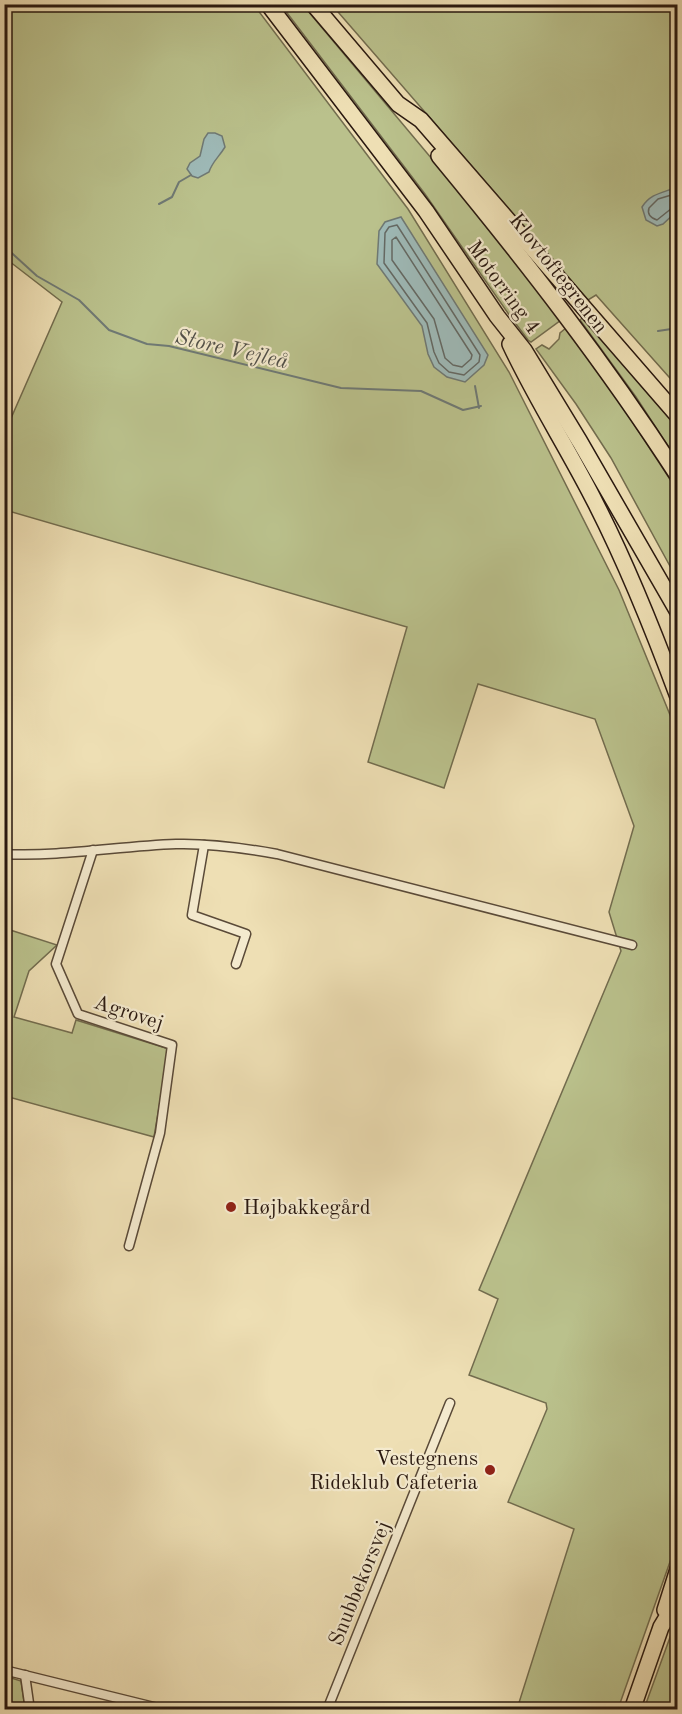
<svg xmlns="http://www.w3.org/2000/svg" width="682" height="1714" viewBox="0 0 682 1714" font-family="'Old Standard TT',serif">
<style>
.green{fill:#bac18c;stroke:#726c4e;stroke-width:1.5}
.water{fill:#9ebab8;stroke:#6f7974;stroke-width:1.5}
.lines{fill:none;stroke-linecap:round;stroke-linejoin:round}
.shore{stroke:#646964;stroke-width:1.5}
.stream{stroke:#6f7974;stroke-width:2}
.street-casing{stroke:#5a4a38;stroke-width:11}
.highway-casing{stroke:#29180f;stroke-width:18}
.street{stroke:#f4eace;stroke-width:8}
.highway{stroke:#eedfb4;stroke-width:15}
.poi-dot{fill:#8f2418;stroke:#f4eace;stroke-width:2}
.labels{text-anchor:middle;stroke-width:4.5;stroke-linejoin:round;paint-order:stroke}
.street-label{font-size:21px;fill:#29180f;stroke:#f4eace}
.poi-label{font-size:21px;fill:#29180f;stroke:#f4eace;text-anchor:start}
.water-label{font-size:22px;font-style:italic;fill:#52514a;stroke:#f4eace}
</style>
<rect width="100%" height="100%" fill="#eedfb4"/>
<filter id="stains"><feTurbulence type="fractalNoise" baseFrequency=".00333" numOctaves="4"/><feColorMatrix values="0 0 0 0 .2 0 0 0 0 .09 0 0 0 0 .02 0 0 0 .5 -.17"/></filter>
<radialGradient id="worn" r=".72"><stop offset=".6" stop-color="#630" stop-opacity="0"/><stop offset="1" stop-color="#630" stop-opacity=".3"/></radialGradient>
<g class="green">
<polygon points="4,5 254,5 408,209 509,372 619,590 677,732 677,1542 618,1709 517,1709 574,1529 508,1502 547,1409 546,1403 469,1375 498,1299 479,1290 621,951 609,912 634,826 595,719 478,684 444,788 368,762 407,627 5,510 5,432 62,302 5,258"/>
<polygon points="281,5 303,5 437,165 561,320 531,342 528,340 510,316 425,194"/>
<polygon points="332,5 677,5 677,386 596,295 588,300"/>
<polygon points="584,316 677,423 677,460 636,397 580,320"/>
<polygon points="566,328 611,389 677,490 677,579 611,458 576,404 536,349 542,345 549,349 559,339 560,333"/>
<polygon points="4,928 57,945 29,971 14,1017 72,1033 76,1020 169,1049 154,1137 5,1096"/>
<polygon points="677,1618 677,1709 644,1709"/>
<polygon points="5,1676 21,1681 25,1709 5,1709"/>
</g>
<g class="water">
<path d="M208 133H215L222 136 225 147C219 157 212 162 209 172L198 178 192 176 187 169 190 163 200 156 204 139Z"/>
<path d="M677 187V211L663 224 657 226 646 220 642 207C651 193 663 193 677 187Z"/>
<polygon points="401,217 488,355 484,365 465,382 447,377 434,367 428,354 422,326 377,264 379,231 385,222"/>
</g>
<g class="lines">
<g class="shore">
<path d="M678 193 658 199 649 208C647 214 651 218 657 220L672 208 678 207"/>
<polygon points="397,225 480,355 479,362 464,375 449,372 439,363 434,352 427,323 384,263 385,233 389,227"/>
<polygon points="396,237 472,355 471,359 462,367 453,365 445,358 434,319 392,260 392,240"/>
</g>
<g class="stream">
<polyline points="159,204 172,197 179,182 191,175"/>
<polyline points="4,246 37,276 79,300 109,330 147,344 169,346 341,388 421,391 463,410 481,406"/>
<polyline points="658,331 678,328"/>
<polyline points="475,386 479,408"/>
</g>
<defs>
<g id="street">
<polyline points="204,845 192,915 246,934 236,964"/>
<polyline points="93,850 56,964 78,1014 172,1045 160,1133 129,1246"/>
<path d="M4 854C61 857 119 846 176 844 210 843 244 848 277 854L632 945"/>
<polyline points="4,1670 166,1710"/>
<polyline points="25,1675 30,1710"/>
<polyline points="327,1710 450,1403"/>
</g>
<g id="highway">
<polyline points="268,4 426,211 497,316 524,350 580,442 678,612"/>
<polyline points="313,4 398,104 421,120 678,416"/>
<path d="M439 156C524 259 605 363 678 476"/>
<path d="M510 344C535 398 569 450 596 504 628 567 654 632 678 697"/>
<polyline points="665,1610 678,1569"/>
<polyline points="632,1710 661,1627 678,1599"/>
</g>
</defs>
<use href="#street" class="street-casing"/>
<use href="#highway" class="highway-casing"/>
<use href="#street" class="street"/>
<use href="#highway" class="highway"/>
</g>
<g class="poi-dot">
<circle cx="231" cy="1207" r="6"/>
<circle cx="490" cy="1470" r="6"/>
</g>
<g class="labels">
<g class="street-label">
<text transform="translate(559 273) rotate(52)" y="7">Klovtoftegrenen</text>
<text transform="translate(504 287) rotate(54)" y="7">Motorring 4</text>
<text transform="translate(129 1012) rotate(18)" y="7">Agrovej</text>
<text transform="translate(359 1583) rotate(-68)" y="7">Snubbekorsvej</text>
</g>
<g class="poi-label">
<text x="243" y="1214">Højbakkegård</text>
<text x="478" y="1465" text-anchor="end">Vestegnens<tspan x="478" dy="24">Rideklub Cafeteria</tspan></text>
</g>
<g class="water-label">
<text transform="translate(232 348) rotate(13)" y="8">Store Vejleå</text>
</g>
</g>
<rect width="682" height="1714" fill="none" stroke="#eedfb4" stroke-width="24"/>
<rect x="6" y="6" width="670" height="1702" fill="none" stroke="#29180f" stroke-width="3"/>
<rect x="12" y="12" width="658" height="1690" fill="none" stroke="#29180f" stroke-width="1.5"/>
<rect width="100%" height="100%" filter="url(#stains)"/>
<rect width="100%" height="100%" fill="url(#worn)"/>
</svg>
